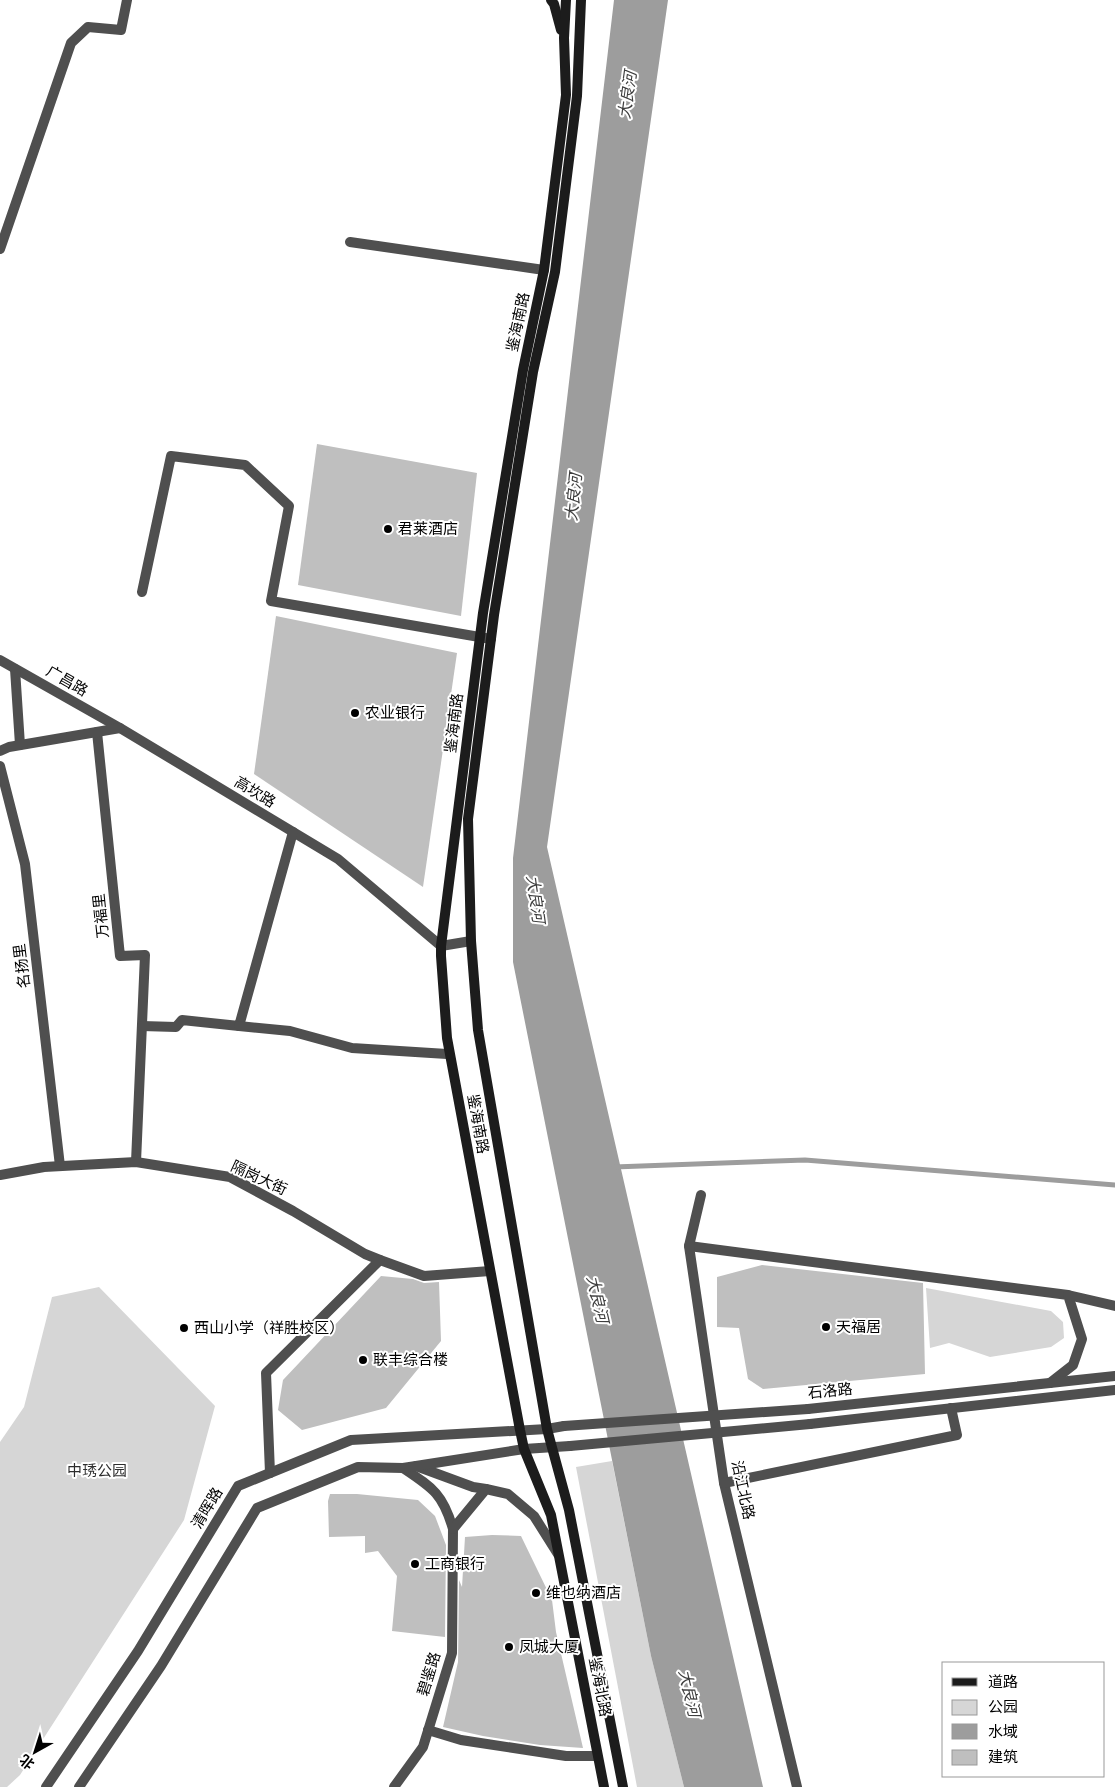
<svg xmlns="http://www.w3.org/2000/svg" width="1115" height="1787" viewBox="0 0 1115 1787" font-family="Jost,'Noto Sans SC',sans-serif">
<style>
.green{fill:#d6d6d6}
.water{fill:#9d9d9d}
.lines{fill:none;stroke-linecap:round;stroke-linejoin:round}
.stream{stroke:#9d9d9d;stroke-width:5}
.building{fill:#bfbfbf}
.minor{stroke:#4f4f4f;stroke-width:10}
.tertiary{stroke:#4f4f4f;stroke-width:10}
.secondary{stroke:#1c1c1c;stroke-width:10}
.tertiary-bridge{stroke:#4f4f4f;stroke-width:10}
.poi-dot{fill:#000;stroke:#fff;stroke-width:2}
.labels{text-anchor:middle;stroke-width:4;stroke-linejoin:round;paint-order:stroke}
.street-label{font-size:15px;fill:#000;stroke:#fff}
.poi-label{font-size:15px;fill:#000;stroke:#fff;text-anchor:start}
.park-label{font-size:15px;fill:#2d2d2d;stroke:#fff}
.water-label{font-size:16px;font-style:italic;fill:#3e3e3e;stroke:#fff}
</style>
<rect width="100%" height="100%" fill="#fff"/>
<g class="green">
<polygon points="99,1287 215,1406 184,1520 20,1775 7,1787 0,1787 0,1442 24,1407 52,1297"/>
<polygon points="926,1288 1051,1311 1063,1322 1064,1338 1051,1347 990,1357 949,1343 930,1348"/>
<polygon points="612,1461 651,1656 684,1787 637,1787 576,1467"/>
</g>
<polygon class="water" points="614,0 668,0 547,847 763,1787 684,1787 651,1656 513,962 513,858"/>
<g class="lines">
<polyline class="stream" points="614,1167 805,1160 1115,1185"/>
</g>
<g class="building">
<polygon points="317,444 477,473 461,616 298,585"/>
<polygon points="276,616 457,653 423,887 254,774"/>
<polygon points="762,1265 923,1283 925,1374 763,1389 748,1379 739,1328 717,1327 717,1277"/>
<polygon points="381,1276 413,1279 424,1283 439,1282 441,1341 386,1408 302,1430 278,1410 283,1380"/>
<polygon points="330,1494 357,1494 418,1500 435,1516 446,1545 445,1637 392,1631 397,1576 378,1551 365,1553 365,1536 329,1537 328,1501"/>
<polygon points="492,1535 521,1536 552,1600 556,1632 583,1748 540,1745 483,1736 443,1727 458,1662 459,1580 462,1587 465,1537"/>
</g>
<g class="lines">
<g class="minor">
<polyline points="350,242 544,270"/>
<polyline points="0,249 71,43 88,27 121,30 127,0"/>
<polyline points="142,592 171,456 245,465 289,506 271,601 491,639"/>
<polyline points="0,660 120,728 338,859 441,946 471,941"/>
<polyline points="15,669 20,745"/>
<polyline points="97,732 120,956 145,955 136,1162"/>
<polyline points="0,751 9,747 120,728"/>
<polyline points="0,766 25,864 60,1166"/>
<polyline points="142,1026 176,1027 182,1020 239,1026 293,832"/>
<polyline points="239,1026 290,1031 352,1048 447,1054"/>
<polyline points="0,1175 44,1167 136,1162 230,1177 293,1211 365,1254 380,1260 424,1276 490,1271"/>
<polyline points="689,1246 1068,1295 1082,1339 1073,1365 1050,1383"/>
<polyline points="1068,1295 1115,1306"/>
<polyline points="270,1473 266,1373 380,1260"/>
<polyline points="428,1730 461,1740 566,1756 595,1756"/>
<polyline points="394,1787 423,1747 452,1653 453,1529"/>
</g>
<g class="tertiary">
<polyline points="701,1195 689,1246 724,1483 797,1787"/>
<polyline points="808,1409 1115,1376"/>
<polyline points="810,1424 1115,1390"/>
<polyline points="416,1466 473,1487 486,1489"/>
<path d="M403 1468C433 1488 443 1494 453 1529"/>
<polyline points="724,1483 957,1435 951,1408"/>
<polyline points="453,1529 486,1489 508,1494 534,1516 558,1554"/>
<polyline points="46,1787 138,1651 238,1486 351,1440 547,1429 564,1426"/>
<polyline points="79,1787 161,1666 257,1508 358,1467 403,1468 524,1449 570,1446"/>
</g>
<g class="secondary">
<polyline points="551,0 554,4 561,30"/>
<polyline points="566,0 564,38 566,95 544,270 523,370 483,613 441,946 441,956 447,1038 520,1430 524,1449 551,1515 604,1787"/>
<polyline points="581,0 577,96 555,272 533,372 494,615 468,819 471,941 478,1030 547,1429 569,1510 623,1787"/>
</g>
<g class="tertiary-bridge">
<polyline points="564,1426 808,1409"/>
<polyline points="570,1446 810,1424"/>
</g>
</g>
<g class="poi-dot">
<circle cx="388" cy="529" r="5"/>
<circle cx="355" cy="713" r="5"/>
<circle cx="826" cy="1327" r="5"/>
<circle cx="184" cy="1328" r="5"/>
<circle cx="363" cy="1360" r="5"/>
<circle cx="415" cy="1564" r="5"/>
<circle cx="536" cy="1593" r="5"/>
<circle cx="509" cy="1647" r="5"/>
</g>
<g class="labels">
<g class="street-label">
<text transform="translate(518 322) rotate(-78)" y="5">鉴海南路</text>
<text transform="translate(67 681) rotate(30)" y="5">广昌路</text>
<text transform="translate(454 723) rotate(-83)" y="5">鉴海南路</text>
<text transform="translate(255 792) rotate(31)" y="5">高坎路</text>
<text transform="translate(101 916) rotate(-96)" y="5">万福里</text>
<text transform="translate(22 966) rotate(-97)" y="5">名扬里</text>
<text transform="translate(478 1124) rotate(80)" y="5">鉴海南路</text>
<text transform="translate(259 1178) rotate(25)" y="5">隔岗大街</text>
<text transform="translate(830 1391) rotate(-6)" y="5">石洛路</text>
<text transform="translate(743 1490) rotate(78)" y="5">沿江北路</text>
<text transform="translate(207 1508) rotate(-59)" y="5">清晖路</text>
<text transform="translate(429 1674) rotate(-73)" y="5">碧鉴路</text>
<text transform="translate(600 1687) rotate(79)" y="5">鉴海北路</text>
</g>
<g class="poi-label">
<text x="398" y="534">君莱酒店</text>
<text x="365" y="718">农业银行</text>
<text x="836" y="1332">天福居</text>
<text x="194" y="1333">西山小学（祥胜校区）</text>
<text x="373" y="1365">联丰综合楼</text>
<text x="425" y="1569">工商银行</text>
<text x="546" y="1598">维也纳酒店</text>
<text x="519" y="1652">凤城大厦</text>
</g>
<g class="park-label">
<text x="97" y="1476">中琇公园</text>
</g>
<g class="water-label">
<text transform="translate(627 95) rotate(-82)" y="6">大良河</text>
<text transform="translate(573 497) rotate(-84)" y="6">大良河</text>
<text transform="translate(536 899) rotate(82)" y="6">大良河</text>
<text transform="translate(598 1299) rotate(77)" y="6">大良河</text>
<text transform="translate(690 1693) rotate(77)" y="6">大良河</text>
</g>
</g>
<rect x="942" y="1662" width="162" height="115" fill="#ffffff" stroke="#999999"/>
<rect x="952" y="1678" width="25" height="8" fill="#1c1c1c" stroke="#999999"/>
<text x="988" y="1687" font-size="15" fill="#000000">道路</text>
<rect x="952" y="1700" width="25" height="15" fill="#d6d6d6" stroke="#999999"/>
<text x="988" y="1712" font-size="15" fill="#000000">公园</text>
<rect x="952" y="1724" width="25" height="15" fill="#9d9d9d" stroke="#999999"/>
<text x="988" y="1737" font-size="15" fill="#000000">水域</text>
<rect x="952" y="1750" width="25" height="15" fill="#bfbfbf" stroke="#999999"/>
<text x="988" y="1762" font-size="15" fill="#000000">建筑</text>
<g transform="translate(35 1752) rotate(219)" stroke="#ffffff" stroke-width="4" paint-order="stroke">
<path d="M0-4L9 19L0 12L-9 19Z" fill="#000000"/>
<text y="-8" font-size="14" font-weight="bold" text-anchor="middle" fill="#000000">北</text>
</g>
</svg>
